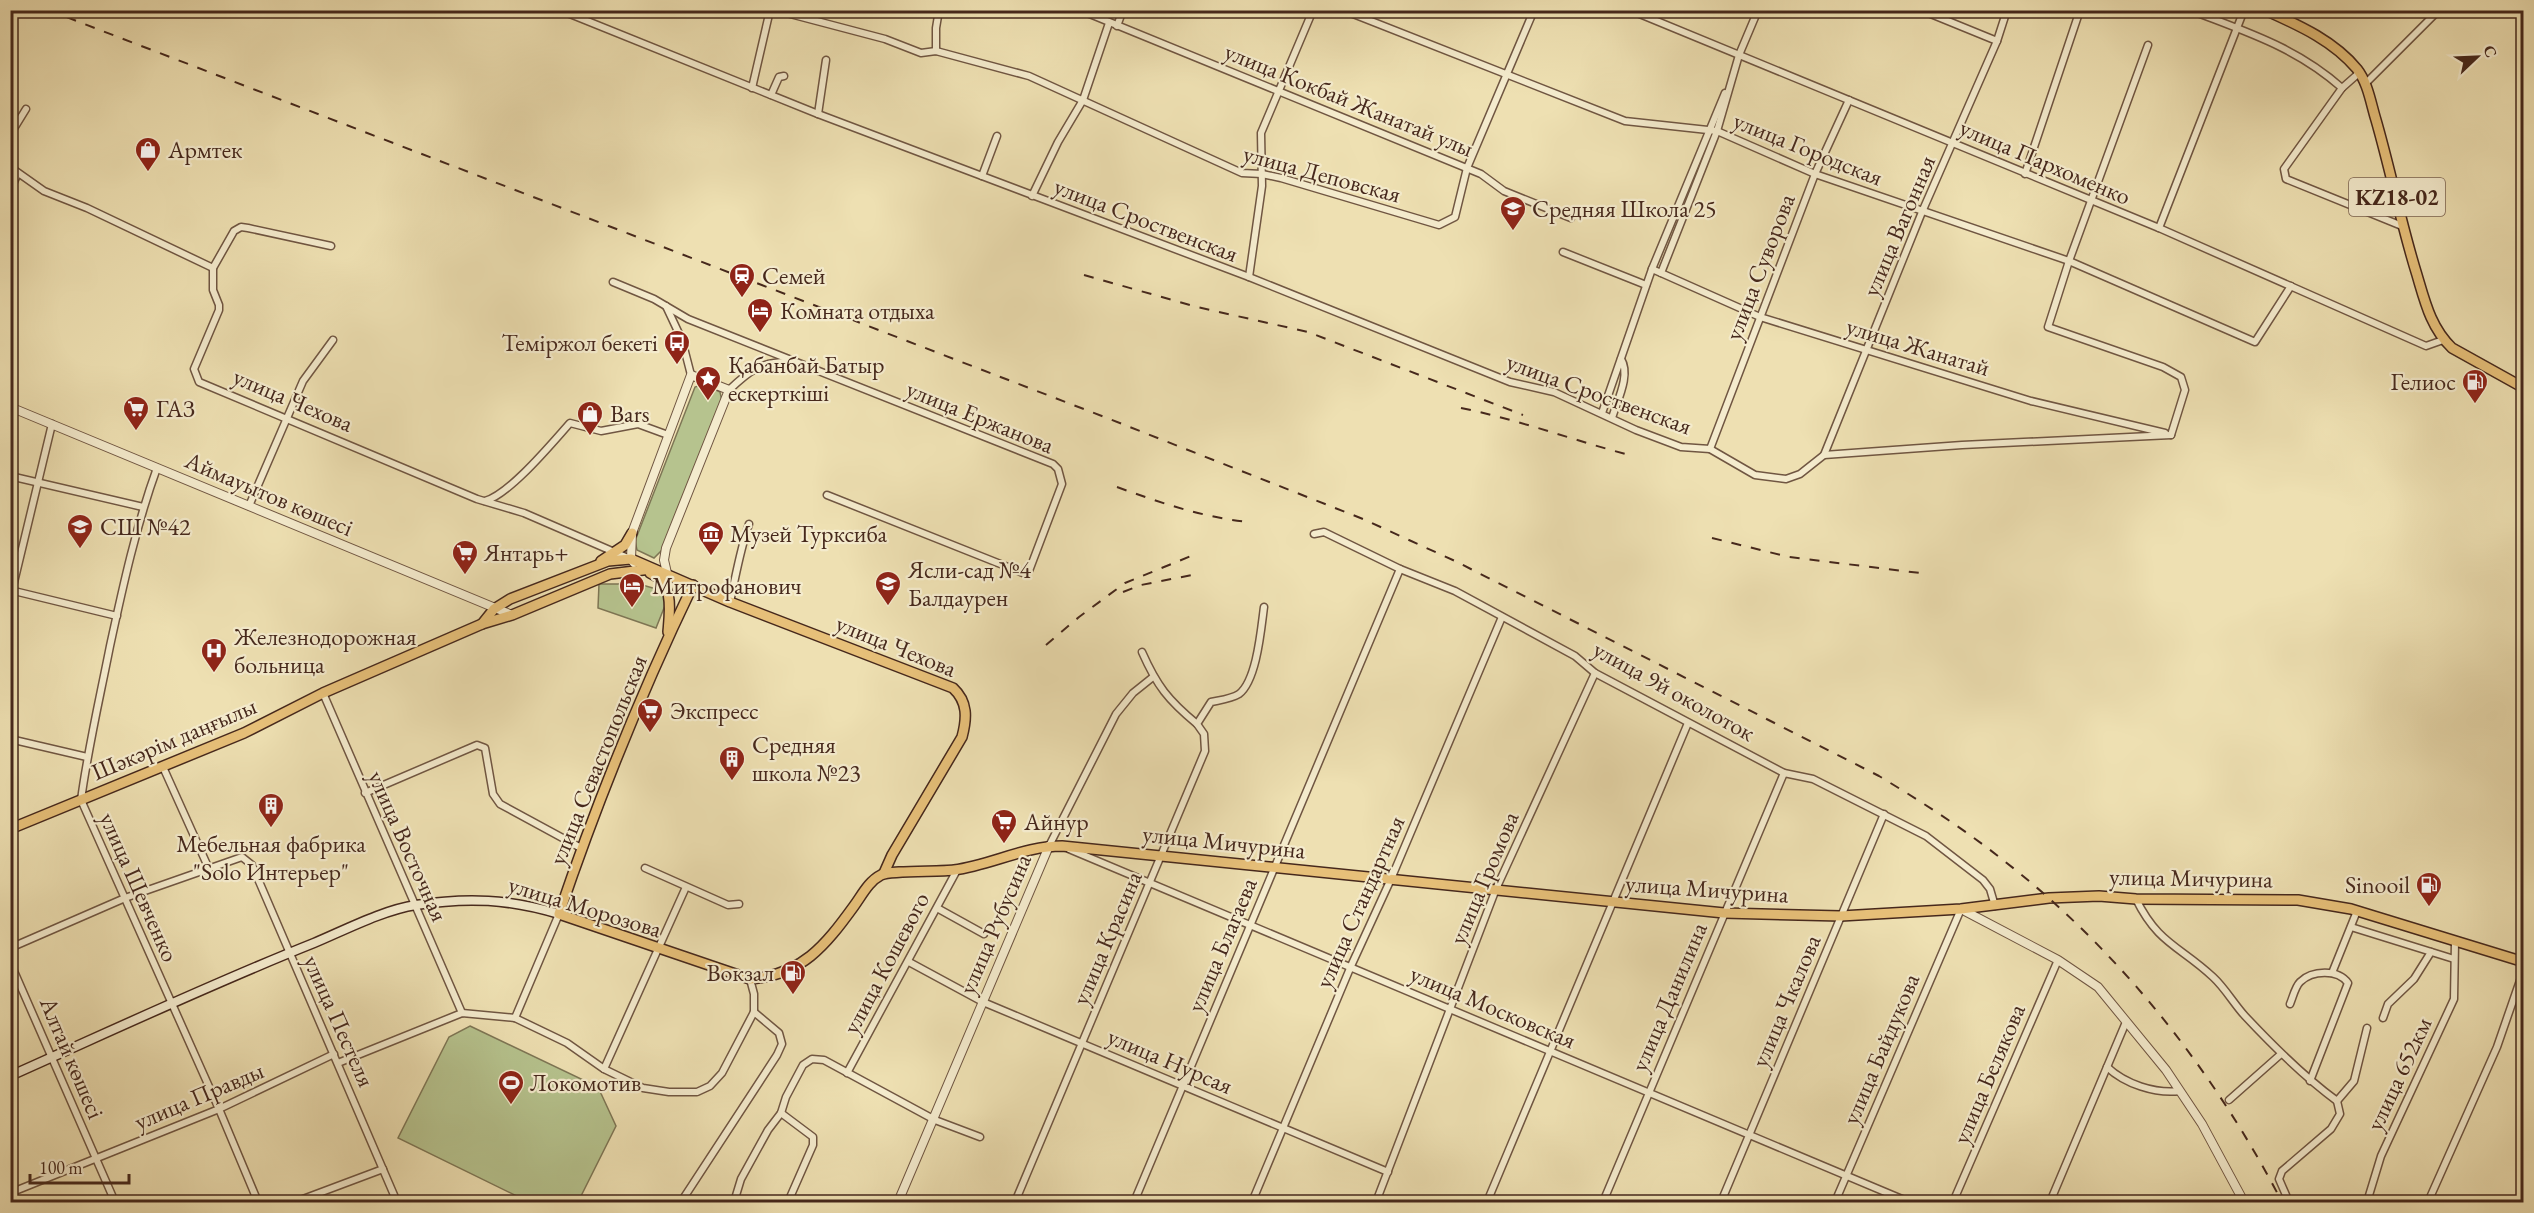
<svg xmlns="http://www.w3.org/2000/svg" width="2534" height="1213" viewBox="0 0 2534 1213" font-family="'EB Garamond',serif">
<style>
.green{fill:#b6c38e;stroke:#7e7655;stroke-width:1.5}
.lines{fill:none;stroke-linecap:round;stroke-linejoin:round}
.minor-casing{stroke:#705642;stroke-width:9}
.tertiary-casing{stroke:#705642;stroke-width:10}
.secondary-casing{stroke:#46281c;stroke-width:11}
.primary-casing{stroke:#46281c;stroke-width:12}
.trunk-casing{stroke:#46281c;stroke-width:12}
.minor{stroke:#f4ebcd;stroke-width:6}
.tertiary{stroke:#f4ebcd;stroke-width:8}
.secondary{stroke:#f4ebcd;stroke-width:8}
.primary{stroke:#e7c079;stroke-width:9}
.trunk{stroke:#e7c079;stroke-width:9}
.rail{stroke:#46281c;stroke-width:2;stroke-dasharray:10 10;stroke-linecap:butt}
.labels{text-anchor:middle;stroke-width:4.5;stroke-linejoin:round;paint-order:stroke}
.shield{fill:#f4ebcd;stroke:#7a6251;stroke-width:1.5}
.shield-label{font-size:22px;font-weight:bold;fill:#46281c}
.street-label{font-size:24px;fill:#46281c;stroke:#f4ebcd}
.poi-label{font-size:24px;fill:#46281c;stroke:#f4ebcd;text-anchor:start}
</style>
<rect width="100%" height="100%" fill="#eee0b2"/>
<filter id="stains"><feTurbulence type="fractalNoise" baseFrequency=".00333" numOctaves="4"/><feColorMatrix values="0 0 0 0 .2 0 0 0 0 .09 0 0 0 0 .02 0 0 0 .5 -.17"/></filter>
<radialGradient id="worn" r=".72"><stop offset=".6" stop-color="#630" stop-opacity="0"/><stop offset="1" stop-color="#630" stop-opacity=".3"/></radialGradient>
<g class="green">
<polygon points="704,384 720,392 722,401 662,550 654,558 637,550 635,541 695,387"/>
<polygon points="599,584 639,584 670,593 656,628 598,608"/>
<polygon points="470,1026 598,1087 616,1126 578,1202 529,1202 398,1138 449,1037"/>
</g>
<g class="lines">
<defs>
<g id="minor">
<polyline points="560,10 818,114 1249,277 1510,382 1554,392 1636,430 1681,447 1710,449 1755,475 1786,479 1800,474 1824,455 1962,445 2171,435"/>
<polyline points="775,10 885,39 921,53 936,51 1029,76 1242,173 1262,174 1281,178 1439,225 1455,217 1467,168 1534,10"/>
<polyline points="1080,10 1481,174 1504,191 1571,218"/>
<polyline points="1343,10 1625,121 1717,131 1815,174 2069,261 2255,342 2291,286"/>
<polyline points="1630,10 2159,228 2426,346 2443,340"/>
<polyline points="1921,10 1997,41"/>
<path d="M2190 10C2246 32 2296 47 2342 88"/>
<polyline points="1117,26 1123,10"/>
<polyline points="2148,45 2069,261 2048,327 2163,367 2181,377 2185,390 2171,435"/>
<polyline points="936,51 936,28 939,10"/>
<polyline points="2359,73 2342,88 2284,169 2286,179 2402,226"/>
<polyline points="2365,84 2439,10"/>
<polyline points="752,88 770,10"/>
<polyline points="771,95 779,77 784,76"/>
<polyline points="818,114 826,60"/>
<polyline points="10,135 26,109"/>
<polyline points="10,167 44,191 87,208 213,268"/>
<polyline points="2025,174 2080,10"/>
<polyline points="982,176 997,136"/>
<polyline points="10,191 18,173"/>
<polyline points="1032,196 1058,142 1083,100 1109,23"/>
<polyline points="2159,228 2244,10"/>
<polyline points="331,246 248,228 241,227 234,231 213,268 213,290 219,305 219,310 194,369 199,382 477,499 524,513 628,558"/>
<polyline points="1563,252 1646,285"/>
<polyline points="1652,269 1725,93"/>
<polyline points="1661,273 1760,317 2031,401 2165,433"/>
<polyline points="1249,277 1262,186 1261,133 1313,10"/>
<polyline points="613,282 654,299 688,319 1053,464 1058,469 1062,484 1029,571 1023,573 827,495"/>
<polyline points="666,306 682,340 691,375"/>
<path d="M729 390C749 371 761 361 790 362"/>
<polyline points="1602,413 1652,269 1661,273 1717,131 1739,55 1758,10"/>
<path d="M1612 418C1617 401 1631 375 1621 359"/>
<polyline points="1710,449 1815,174 1849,100"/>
<polyline points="1824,455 1922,212 1997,41 2007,10"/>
<path d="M157 468C136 526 123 586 110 646 100 697 88 748 81 800L219 1109 258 1202"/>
<polyline points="10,476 143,507"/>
<path d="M485 501C510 494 552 443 570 423L601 431 638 424 668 435"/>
<polyline points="249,506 303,381 333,340"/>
<polyline points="1314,534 1324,532 1400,569 1455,591 1575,656 1595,673 1784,773 1813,779 1926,836 1983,880 1990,889 1995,906"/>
<polyline points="10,590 117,616"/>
<polyline points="10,599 52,424"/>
<path d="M730 602C736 575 740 550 749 524"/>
<path d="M1142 652C1157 686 1168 700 1197 724"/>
<polyline points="323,693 462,1013"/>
<polyline points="10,739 87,757"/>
<polyline points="163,767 209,869"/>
<polyline points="365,793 477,745 485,748 493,794 500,804 581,848"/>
<polyline points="1049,846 1116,714 1133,693 1153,677"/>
<polyline points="1069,849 1909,1202"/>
<polyline points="645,868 728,905 739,904"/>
<path d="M2136 899C2158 944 2180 946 2213 977 2225 988 2234 1004 2245 1016 2274 1047 2303 1076 2337 1101L2354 1081 2367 1028"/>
<polyline points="937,908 984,934"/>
<polyline points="2351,927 2454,959"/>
<polyline points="10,948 125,898 242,857 252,865 258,879 397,1202"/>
<polyline points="10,962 115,1202"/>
<polyline points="909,962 983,1002 1388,1172"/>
<polyline points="2332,973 2357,911"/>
<path d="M2290 1004C2293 997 2295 987 2300 982 2312 970 2338 969 2348 983L2310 1081"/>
<polyline points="515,1018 559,914"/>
<polyline points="2383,1018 2388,1004 2414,979 2431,952"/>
<polyline points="338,1063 462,1013 515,1018 567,1043 604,1069 643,1088 669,1092 697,1092 710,1086 722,1073 754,1012 754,994 750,979"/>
<path d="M2107 1067C2125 1084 2155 1094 2180 1091"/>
<polyline points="604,1069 686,887"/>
<polyline points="847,1073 957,870"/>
<polyline points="2229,1100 2281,1054"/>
<polyline points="781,1113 813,1137 813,1145 788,1202"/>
<polyline points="10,1193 219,1109 334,1054"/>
<polyline points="295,1202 383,1169"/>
<polyline points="681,1202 777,1055 782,1044 779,1033 754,1012"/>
<polyline points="734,1202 741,1179 768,1130 781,1113 786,1097 803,1065 812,1059 824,1060 935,1120 980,1137"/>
<path d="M1015 1202 1205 751 1204 734 1197 724 1211 702C1220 700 1231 699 1239 694 1257 680 1261 629 1264 607"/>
<polyline points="1132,1202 1161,1202"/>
<polyline points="1134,1202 1400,569"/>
<polyline points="1252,1202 1351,966 1391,879 1502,617"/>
<polyline points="1376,1202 1496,889 1595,673"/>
<polyline points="1487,1202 1688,723"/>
<polyline points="1603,1202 1784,773"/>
<polyline points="1721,1202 1884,814"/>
<polyline points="1835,1202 1961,909"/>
<polyline points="1953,1202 2058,960"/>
<polyline points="2050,1202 2126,1022"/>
<polyline points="2289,1202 2279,1179 2282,1171 2331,1129 2340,1114 2337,1101"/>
<polyline points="2367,1202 2381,1156 2454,999 2455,942"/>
<polyline points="2428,1202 2497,1047 2524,969"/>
</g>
<g id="tertiary">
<polyline points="10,407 512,615"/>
<polyline points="634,563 631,559 632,533 691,375 696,377 729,390 666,548 664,560 667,573"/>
<polyline points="1961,909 2058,960 2098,987 2166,1070 2202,1124 2244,1202"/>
<polyline points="898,1202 1049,846"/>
</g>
<path id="secondary" d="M10 1076C111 1031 211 984 314 943 345 930 383 910 416 905 468 897 509 899 559 914"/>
<g id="primary">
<polyline points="601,561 625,545 632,533"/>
<path d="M650 573C674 583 670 609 668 632"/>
<path d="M693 585C642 691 597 802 559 914L750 979C802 975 825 946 854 906 862 895 869 881 881 875 890 870 939 872 954 870 991 865 1025 846 1062 846L1724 913 1841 916 1961 909 2049 898 2099 896 2136 899 2298 900 2351 909 2524 962"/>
<path d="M482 624 494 609 510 599 608 561 631 559 730 602 953 688C968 702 967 718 962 737L892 855 884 873"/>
<polyline points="10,829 244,733 323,693 482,624 512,615 610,574 651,569"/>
</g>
<path id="trunk" d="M2265 10C2298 25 2333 40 2357 69 2368 83 2371 104 2376 120 2391 172 2401 224 2417 275 2425 302 2431 328 2452 348L2524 388"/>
</defs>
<use href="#minor" class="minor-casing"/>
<use href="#tertiary" class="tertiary-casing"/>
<use href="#secondary" class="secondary-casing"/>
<use href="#primary" class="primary-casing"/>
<use href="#trunk" class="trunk-casing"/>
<use href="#minor" class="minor"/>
<use href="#tertiary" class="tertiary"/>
<use href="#secondary" class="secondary"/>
<use href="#primary" class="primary"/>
<use href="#trunk" class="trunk"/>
<g class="rail">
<path d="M48 10 1107 418 1363 519 1455 561 1879 776C1922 802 1964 829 2003 860 2120 951 2214 1071 2282 1202"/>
<polyline points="1084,275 1197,307 1308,332 1523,415"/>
<path d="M1461 408C1520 420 1575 441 1633 456"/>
<path d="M1117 487C1161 503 1202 517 1248 522"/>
<polyline points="1712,538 1789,557 1928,574"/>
<polyline points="1123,592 1141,585 1197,574"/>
<polyline points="1046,645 1079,617 1125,583 1191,556"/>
</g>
</g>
<defs>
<symbol id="shop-pin" viewBox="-11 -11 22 30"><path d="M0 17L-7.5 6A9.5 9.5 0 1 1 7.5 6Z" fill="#8f2418" stroke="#f4ebcd"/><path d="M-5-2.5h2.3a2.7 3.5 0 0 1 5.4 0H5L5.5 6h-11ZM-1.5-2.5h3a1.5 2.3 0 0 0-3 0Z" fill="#fff"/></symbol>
<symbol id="school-pin" viewBox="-11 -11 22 30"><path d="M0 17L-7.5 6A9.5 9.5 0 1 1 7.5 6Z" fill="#8f2418" stroke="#f4ebcd"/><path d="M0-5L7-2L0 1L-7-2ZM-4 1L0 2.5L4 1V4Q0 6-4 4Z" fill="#fff"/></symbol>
<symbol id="station-pin" viewBox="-11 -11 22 30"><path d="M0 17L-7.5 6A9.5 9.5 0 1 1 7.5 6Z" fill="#8f2418" stroke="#f4ebcd"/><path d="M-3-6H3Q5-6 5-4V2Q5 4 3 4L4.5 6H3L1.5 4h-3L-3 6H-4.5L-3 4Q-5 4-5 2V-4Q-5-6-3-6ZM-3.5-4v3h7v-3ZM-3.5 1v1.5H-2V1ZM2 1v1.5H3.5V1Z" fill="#fff"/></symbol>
<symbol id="hotel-pin" viewBox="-11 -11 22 30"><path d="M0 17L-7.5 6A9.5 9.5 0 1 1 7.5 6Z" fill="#8f2418" stroke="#f4ebcd"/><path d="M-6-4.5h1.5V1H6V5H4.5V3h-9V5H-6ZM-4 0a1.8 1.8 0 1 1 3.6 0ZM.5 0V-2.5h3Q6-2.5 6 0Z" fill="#fff"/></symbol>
<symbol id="bus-pin" viewBox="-11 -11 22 30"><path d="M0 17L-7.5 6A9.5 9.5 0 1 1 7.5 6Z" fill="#8f2418" stroke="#f4ebcd"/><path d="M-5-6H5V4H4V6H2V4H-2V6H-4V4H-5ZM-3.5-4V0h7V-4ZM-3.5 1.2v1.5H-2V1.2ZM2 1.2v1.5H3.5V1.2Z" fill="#fff"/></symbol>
<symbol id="sight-pin" viewBox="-11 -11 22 30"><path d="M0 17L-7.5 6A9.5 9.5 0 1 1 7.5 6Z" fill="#8f2418" stroke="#f4ebcd"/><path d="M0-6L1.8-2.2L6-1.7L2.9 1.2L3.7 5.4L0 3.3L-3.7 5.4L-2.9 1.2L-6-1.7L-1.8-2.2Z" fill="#fff"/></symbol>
<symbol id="fuel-pin" viewBox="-11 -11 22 30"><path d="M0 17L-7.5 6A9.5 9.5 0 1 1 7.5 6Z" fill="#8f2418" stroke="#f4ebcd"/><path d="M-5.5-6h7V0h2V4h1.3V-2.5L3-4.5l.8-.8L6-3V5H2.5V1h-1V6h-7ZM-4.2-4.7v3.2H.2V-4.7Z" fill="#fff"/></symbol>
<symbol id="supermarket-pin" viewBox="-11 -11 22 30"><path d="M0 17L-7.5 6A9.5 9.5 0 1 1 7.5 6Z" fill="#8f2418" stroke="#f4ebcd"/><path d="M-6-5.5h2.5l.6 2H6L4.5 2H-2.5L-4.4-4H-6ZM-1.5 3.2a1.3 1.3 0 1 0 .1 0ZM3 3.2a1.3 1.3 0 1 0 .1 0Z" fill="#fff"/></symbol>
<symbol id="museum-pin" viewBox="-11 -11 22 30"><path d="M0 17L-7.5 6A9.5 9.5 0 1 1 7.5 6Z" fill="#8f2418" stroke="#f4ebcd"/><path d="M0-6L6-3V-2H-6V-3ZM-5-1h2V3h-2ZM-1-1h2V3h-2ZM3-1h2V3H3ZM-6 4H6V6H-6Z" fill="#fff"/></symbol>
<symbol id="hospital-pin" viewBox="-11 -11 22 30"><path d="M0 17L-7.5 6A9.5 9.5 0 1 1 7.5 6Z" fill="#8f2418" stroke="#f4ebcd"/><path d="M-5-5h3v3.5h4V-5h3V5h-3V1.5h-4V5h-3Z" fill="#fff"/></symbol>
<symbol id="building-pin" viewBox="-11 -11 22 30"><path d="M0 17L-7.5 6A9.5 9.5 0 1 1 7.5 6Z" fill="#8f2418" stroke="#f4ebcd"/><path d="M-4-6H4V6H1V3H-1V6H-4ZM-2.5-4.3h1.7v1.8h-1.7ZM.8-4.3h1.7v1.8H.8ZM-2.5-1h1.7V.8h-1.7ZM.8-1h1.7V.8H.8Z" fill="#fff"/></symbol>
<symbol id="stadium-pin" viewBox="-11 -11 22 30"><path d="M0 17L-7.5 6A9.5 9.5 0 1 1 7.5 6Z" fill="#8f2418" stroke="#f4ebcd"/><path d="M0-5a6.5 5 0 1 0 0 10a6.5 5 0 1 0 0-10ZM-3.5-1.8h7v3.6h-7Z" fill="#fff"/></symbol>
</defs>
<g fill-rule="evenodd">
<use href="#shop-pin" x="133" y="135" width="30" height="40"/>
<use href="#school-pin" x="1498" y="194" width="30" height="40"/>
<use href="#station-pin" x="727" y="261" width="30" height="40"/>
<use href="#hotel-pin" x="745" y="296" width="30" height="40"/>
<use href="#bus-pin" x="662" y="328" width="30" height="40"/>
<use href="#sight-pin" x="693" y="364" width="30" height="40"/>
<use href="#fuel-pin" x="2460" y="367" width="30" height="40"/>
<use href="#supermarket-pin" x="121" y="394" width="30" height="40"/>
<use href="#shop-pin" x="575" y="399" width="30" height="40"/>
<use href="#school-pin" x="65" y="512" width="30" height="40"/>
<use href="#museum-pin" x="696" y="519" width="30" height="40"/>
<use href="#supermarket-pin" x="450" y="538" width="30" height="40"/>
<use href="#school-pin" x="873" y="569" width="30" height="40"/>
<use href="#hotel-pin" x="617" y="571" width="30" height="40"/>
<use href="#hospital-pin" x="199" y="636" width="30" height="40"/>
<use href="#supermarket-pin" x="635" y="696" width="30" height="40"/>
<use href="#building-pin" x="717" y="744" width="30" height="40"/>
<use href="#building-pin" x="256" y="791" width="30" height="40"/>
<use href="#supermarket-pin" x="989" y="807" width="30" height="40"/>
<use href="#fuel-pin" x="2414" y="870" width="30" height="40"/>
<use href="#fuel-pin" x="778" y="958" width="30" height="40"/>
<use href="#stadium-pin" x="496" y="1068" width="30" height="40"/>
</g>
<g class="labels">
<rect class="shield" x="2349" y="178" width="96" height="38" rx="4.5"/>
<g class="shield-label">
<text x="2397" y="205">KZ18-02</text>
</g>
<g class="street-label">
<text transform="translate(1349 100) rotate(22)" y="8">улица Кокбай Жанатай улы</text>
<text transform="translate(1808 149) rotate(22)" y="8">улица Городская</text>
<text transform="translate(2045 162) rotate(23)" y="8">улица Пархоменко</text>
<text transform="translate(1322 174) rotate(15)" y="8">улица Деповская</text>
<text transform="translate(1146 220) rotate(21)" y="8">улица Сроственская</text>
<text transform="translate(1899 226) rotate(-67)" y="8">улица Вагонная</text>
<text transform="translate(1760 267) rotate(-69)" y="8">улица Суворова</text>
<text transform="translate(1918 347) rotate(17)" y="8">улица Жанатай</text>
<text transform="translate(1599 394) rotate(20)" y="8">улица Сроственская</text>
<text transform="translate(293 400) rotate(23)" y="8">улица Чехова</text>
<text transform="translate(980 417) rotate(22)" y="8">улица Ержанова</text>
<text transform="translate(269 494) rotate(23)" y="8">Аймауытов көшесі</text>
<text transform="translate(896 646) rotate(22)" y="8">улица Чехова</text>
<text transform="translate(1674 691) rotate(29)" y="8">улица 9й околоток</text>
<text transform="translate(174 739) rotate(-23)" y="8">Шәкәрім даңғылы</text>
<text transform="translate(598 760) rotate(-68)" y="8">улица Севастопольская</text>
<text transform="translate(1224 842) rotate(6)" y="8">улица Мичурина</text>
<text transform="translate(408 846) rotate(66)" y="8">улица Восточная</text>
<text transform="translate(1484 878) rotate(-67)" y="8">улица Громова</text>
<text transform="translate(2191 878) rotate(1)" y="8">улица Мичурина</text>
<text transform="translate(139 887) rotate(66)" y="8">улица Шевченко</text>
<text transform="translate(1707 889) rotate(4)" y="8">улица Мичурина</text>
<text transform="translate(1360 902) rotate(-66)" y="8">улица Стандартная</text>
<text transform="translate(585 907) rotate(17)" y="8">улица Морозова</text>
<text transform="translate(995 924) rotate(-67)" y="8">улица Рубусина</text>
<text transform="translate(1107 938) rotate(-67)" y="8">улица Красина</text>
<text transform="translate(1222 945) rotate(-67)" y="8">улица Благаева</text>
<text transform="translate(886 963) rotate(-62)" y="8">улица Кошевого</text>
<text transform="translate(1669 997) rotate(-67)" y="8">улица Данилина</text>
<text transform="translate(1786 1001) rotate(-67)" y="8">улица Чкалова</text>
<text transform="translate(1493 1007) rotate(23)" y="8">улица Московская</text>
<text transform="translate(339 1021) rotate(66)" y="8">улица Пестеля</text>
<text transform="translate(1881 1049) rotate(-67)" y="8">улица Байдукова</text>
<text transform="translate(72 1058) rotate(67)" y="8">Алтай көшесі</text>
<text transform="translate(1170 1061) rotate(23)" y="8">улица Нурсая</text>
<text transform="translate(1989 1074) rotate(-67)" y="8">улица Белякова</text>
<text transform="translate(2399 1074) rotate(-65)" y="8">улица 652км</text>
<text transform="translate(199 1096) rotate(-23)" y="8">улица Правды</text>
</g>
<g class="poi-label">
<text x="168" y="158">Армтек</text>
<text x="1532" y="217">Средняя Школа 25</text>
<text x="762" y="284">Семей</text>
<text x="780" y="319">Комната отдыха</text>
<text x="658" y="351" text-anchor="end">Теміржол бекеті</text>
<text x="728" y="373">Қабанбай Батыр<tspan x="728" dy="28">ескерткіші</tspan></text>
<text x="2456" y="390" text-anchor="end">Гелиос</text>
<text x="156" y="417">ГАЗ</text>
<text x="610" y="422">Bars</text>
<text x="100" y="535">СШ №42</text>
<text x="730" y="542">Музей Турксиба</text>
<text x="484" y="561">Янтарь+</text>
<text x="908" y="578">Ясли-сад №4<tspan x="908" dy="28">Балдаурен</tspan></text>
<text x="652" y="594">Митрофанович</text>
<text x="234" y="645">Железнодорожная<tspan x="234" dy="28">больница</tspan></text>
<text x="670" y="719">Экспресс</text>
<text x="752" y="753">Средняя<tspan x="752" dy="28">школа №23</tspan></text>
<text x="1024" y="830">Айнур</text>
<text x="271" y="852" text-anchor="middle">Мебельная фабрика<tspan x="271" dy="28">"Solo Интерьер"</tspan></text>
<text x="2410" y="893" text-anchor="end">Sinooil</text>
<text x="774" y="981" text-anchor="end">Вокзал</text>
<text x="530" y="1091">Локомотив</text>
</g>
</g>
<rect width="2534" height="1213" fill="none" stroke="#eee0b2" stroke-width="36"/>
<rect x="12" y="12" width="2510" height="1189" fill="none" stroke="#46281c" stroke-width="3"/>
<rect x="18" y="18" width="2498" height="1177" fill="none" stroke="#46281c" stroke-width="1.5"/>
<g transform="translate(2477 57) rotate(67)" stroke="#f4ebcd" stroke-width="4.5" paint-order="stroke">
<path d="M0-4.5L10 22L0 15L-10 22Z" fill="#46281c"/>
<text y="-9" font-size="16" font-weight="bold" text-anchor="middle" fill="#46281c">С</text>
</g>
<path d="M30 1174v9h99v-9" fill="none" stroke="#46281c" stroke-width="3"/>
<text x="39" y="1174" font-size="18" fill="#46281c" stroke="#f4ebcd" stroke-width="4.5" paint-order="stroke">100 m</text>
<rect width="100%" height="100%" filter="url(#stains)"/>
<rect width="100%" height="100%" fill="url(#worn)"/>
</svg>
